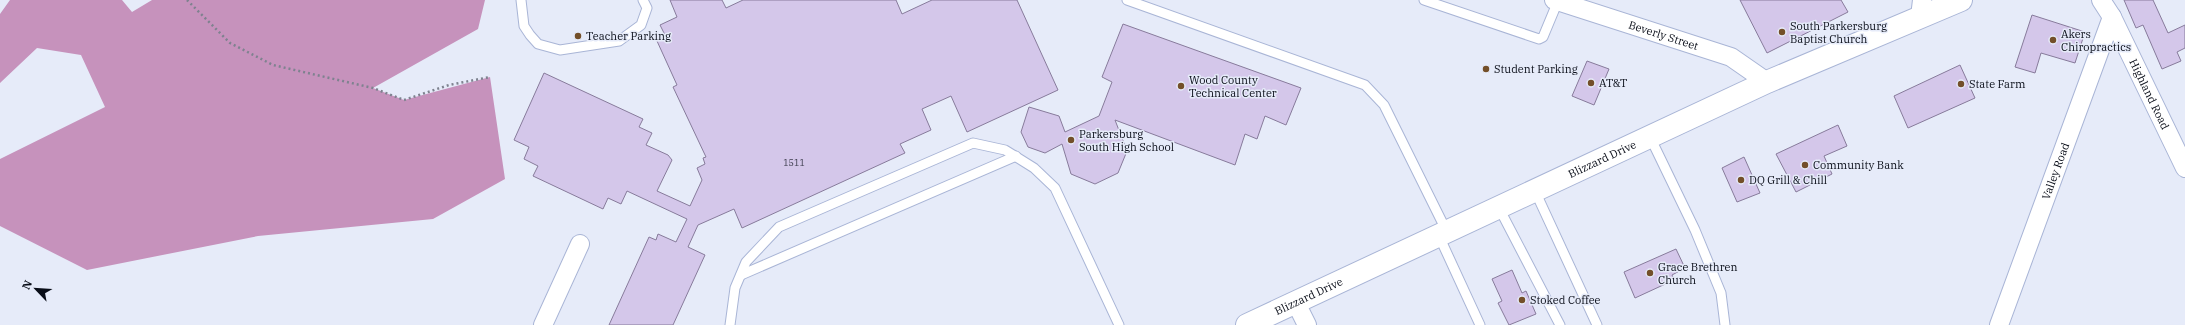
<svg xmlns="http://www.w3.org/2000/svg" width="2185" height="325" viewBox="0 0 2185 325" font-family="'IBM Plex Serif',serif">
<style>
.forest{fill:#c692bc}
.building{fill:#d4c7ea;stroke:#877b9b}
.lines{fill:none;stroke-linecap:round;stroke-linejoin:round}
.lane-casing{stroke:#a9b5d6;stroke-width:11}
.street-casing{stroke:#a9b5d6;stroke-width:20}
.primary-casing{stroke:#a9b5d6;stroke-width:24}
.path{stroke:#7e828f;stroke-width:2.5;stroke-dasharray:2 3;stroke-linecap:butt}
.lane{stroke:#fff;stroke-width:9}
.street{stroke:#fff;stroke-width:18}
.primary{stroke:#fff;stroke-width:22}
.poi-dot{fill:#734f29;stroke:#e6ebf9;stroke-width:1.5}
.labels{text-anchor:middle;stroke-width:3;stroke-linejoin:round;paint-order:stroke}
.number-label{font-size:9px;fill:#3c3c4c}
.poi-label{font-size:11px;fill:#090d18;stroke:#e6ebf9;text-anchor:start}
.street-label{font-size:11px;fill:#090d18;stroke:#e6ebf9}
</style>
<rect width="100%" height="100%" fill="#e6ebf9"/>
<polygon class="forest" points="10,0 122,0 132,12 152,0 485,0 478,29 373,88 404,100 490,77 505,179 433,219 258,236 87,270 0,226 0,159 105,107 81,55 37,48 0,83 0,14"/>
<g class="building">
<polygon points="670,0 722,0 726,8 743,0 896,0 902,14 932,0 1017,0 1058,90 967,132 951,96 922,109 931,130 900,144 905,153 742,228 734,209 698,225 688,247 705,255 673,325 609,325 649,237 656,240 658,234 676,242 687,219 627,191 621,204 608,198 603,209 533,176 538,166 524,159 529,147 514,140 544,73 643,119 639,127 652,133 646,145 668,155 672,160 657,191 690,206 702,180 697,168 705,164 703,158 706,157 673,87 677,85 657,41 666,37 660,25 677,17"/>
<polygon points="1740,0 1841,0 1848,12 1767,53"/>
<polygon points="2124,0 2153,0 2168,33 2185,25 2185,48 2177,52 2181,61 2162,69 2143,25 2136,28"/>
<polygon points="2032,15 2085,32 2075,63 2041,53 2035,73 2015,67"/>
<polygon points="1123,24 1301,88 1286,125 1265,116 1257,139 1245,134 1235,165 1115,120 1127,151 1118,173 1095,184 1071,174 1062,144 1045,153 1028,147 1021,132 1029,107 1059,116 1065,132 1099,116 1112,82 1102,77"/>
<polygon points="1587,61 1609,69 1594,105 1572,96"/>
<polygon points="1960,65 1975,98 1908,128 1894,96"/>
<polygon points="1838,125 1847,146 1824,156 1832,174 1796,192 1776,154"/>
<polygon points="1744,157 1760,193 1737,202 1722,168"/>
<polygon points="1676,249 1685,268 1672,275 1674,280 1635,298 1624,272"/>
<polygon points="1512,270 1522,293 1526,291 1536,314 1509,325 1498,303 1502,301 1492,279"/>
</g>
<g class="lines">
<defs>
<g id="lane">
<polyline points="521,0 524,26 530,35 538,44 560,50 619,41 641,25 647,8 643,0"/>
<polyline points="1127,0 1365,85 1384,105 1447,232"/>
<polyline points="1424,0 1539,39 1543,37 1558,1"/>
<polyline points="1650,137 1695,230 1721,293 1725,325"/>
<polyline points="1535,191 1597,325"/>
<polyline points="1499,208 1560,325"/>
<polyline points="1439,236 1480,325"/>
<polyline points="741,275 1016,156"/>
<polyline points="730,325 735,288 746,262 779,227 973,143 1005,150 1034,168 1055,188 1119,325"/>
</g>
<g id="street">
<path id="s1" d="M1554 0 1731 57 1767 82"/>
<path id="s2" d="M2101 0 2112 17 2185 168"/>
<polyline points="1920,17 1922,0"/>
<polyline points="1296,303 1307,325"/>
<polyline points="543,325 580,244"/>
<path id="s3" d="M1999 325 2112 17"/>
</g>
<g id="primary">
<path id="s4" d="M1247 325 1767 82 1961 0"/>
</g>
</defs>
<use href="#lane" class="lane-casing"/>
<use href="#street" class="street-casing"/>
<use href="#primary" class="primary-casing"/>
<polyline class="path" points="187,0 230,43 273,65 373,88 404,100 449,85 490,77"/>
<use href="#lane" class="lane"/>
<use href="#street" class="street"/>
<use href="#primary" class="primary"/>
</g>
<g class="poi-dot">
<circle cx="1782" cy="32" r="4"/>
<circle cx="578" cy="36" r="4"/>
<circle cx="2053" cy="40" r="4"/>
<circle cx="1486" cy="69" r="4"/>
<circle cx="1591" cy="83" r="4"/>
<circle cx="1961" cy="84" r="4"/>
<circle cx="1181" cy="86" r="4"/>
<circle cx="1071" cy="140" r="4"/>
<circle cx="1805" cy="165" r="4"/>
<circle cx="1741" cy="180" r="4"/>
<circle cx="1650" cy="273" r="4"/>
<circle cx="1522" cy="300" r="4"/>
</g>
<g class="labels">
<g class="number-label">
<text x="794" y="166">1511</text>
</g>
<g class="poi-label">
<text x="1790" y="30">South Parkersburg<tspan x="1790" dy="13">Baptist Church</tspan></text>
<text x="2061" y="38">Akers<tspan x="2061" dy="13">Chiropractics</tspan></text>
<text x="586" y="40">Teacher Parking</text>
<text x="1494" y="73">Student Parking</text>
<text x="1189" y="84">Wood County<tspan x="1189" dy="13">Technical Center</tspan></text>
<text x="1599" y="87">AT&amp;T</text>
<text x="1969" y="88">State Farm</text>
<text x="1079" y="138">Parkersburg<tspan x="1079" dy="13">South High School</tspan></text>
<text x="1813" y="169">Community Bank</text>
<text x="1749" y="184">DQ Grill &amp; Chill</text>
<text x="1658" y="271">Grace Brethren<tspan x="1658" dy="13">Church</tspan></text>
<text x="1530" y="304">Stoked Coffee</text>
</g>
<g class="street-label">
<text dy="4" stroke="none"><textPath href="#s1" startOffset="115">Beverly Street</textPath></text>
<text dy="4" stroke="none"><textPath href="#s2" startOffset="106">Highland Road</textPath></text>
<text dy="4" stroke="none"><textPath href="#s4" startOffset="392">Blizzard Drive</textPath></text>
<text dy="4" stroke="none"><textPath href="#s3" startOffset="164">Valley Road</textPath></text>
<text dy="4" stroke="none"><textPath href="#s4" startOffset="68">Blizzard Drive</textPath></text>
</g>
</g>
<g transform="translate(36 289) rotate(295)" stroke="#e6ebf9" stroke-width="3" paint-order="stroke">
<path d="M0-3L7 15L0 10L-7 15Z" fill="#090d18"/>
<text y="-6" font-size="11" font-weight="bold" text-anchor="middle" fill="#090d18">N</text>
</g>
</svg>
